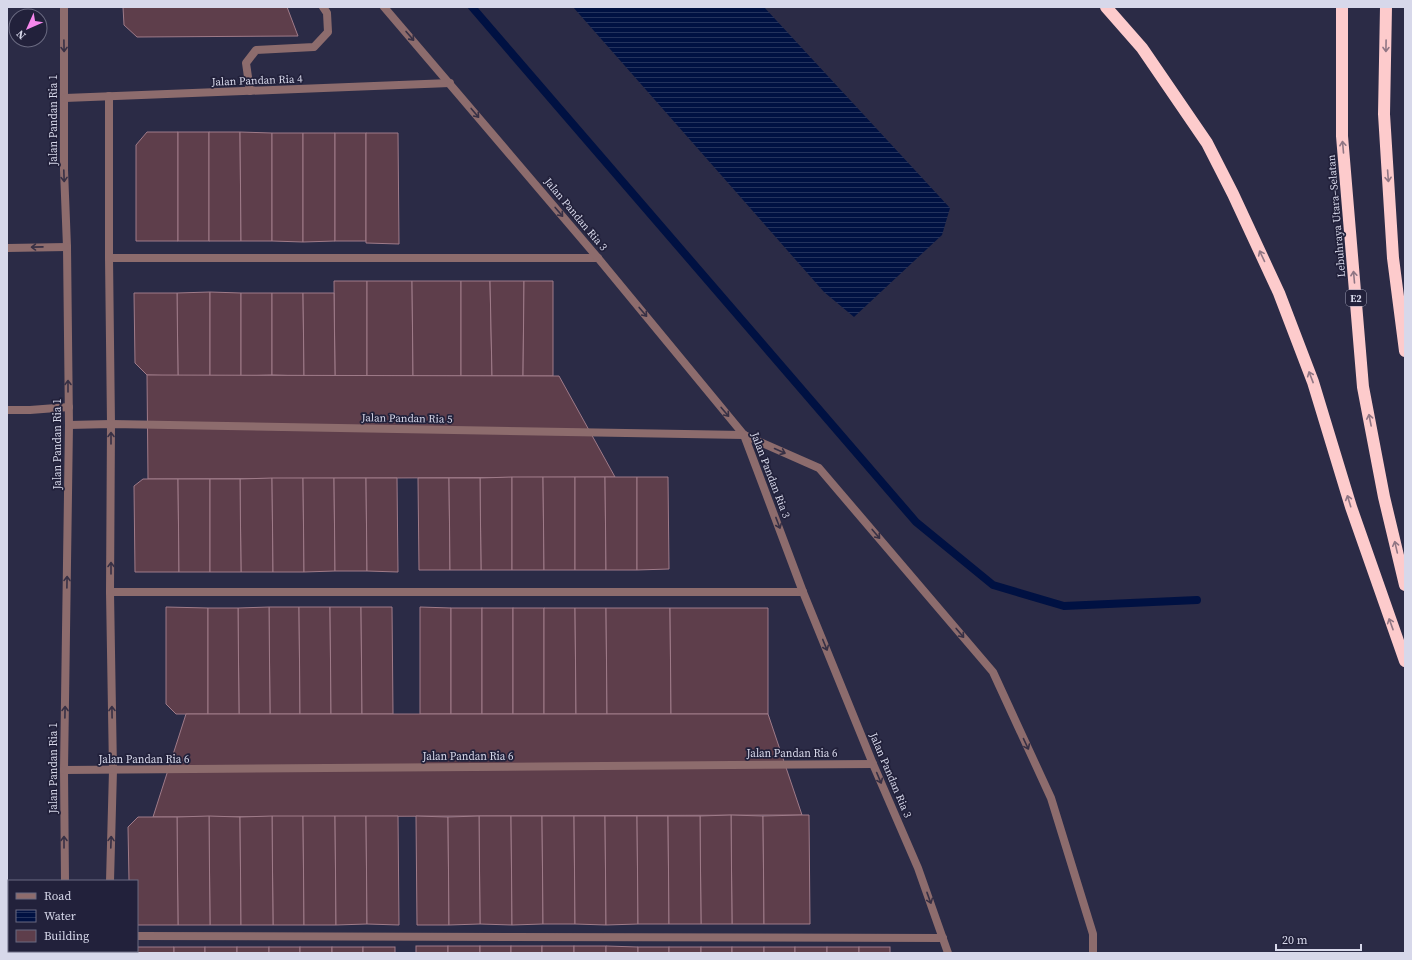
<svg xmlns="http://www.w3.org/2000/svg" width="1412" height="960" viewBox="0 0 1412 960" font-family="'Source Serif 4',serif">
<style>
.water{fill:url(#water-rules)}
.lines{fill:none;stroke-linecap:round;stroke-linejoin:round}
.stream{stroke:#001142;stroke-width:8}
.building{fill:#5e3e4b;stroke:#9f7b89}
.lane{stroke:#8d6c6d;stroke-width:8}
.street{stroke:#8d6c6d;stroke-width:8}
.highway{stroke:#fdcbcc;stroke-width:12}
.oneway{stroke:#373045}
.oneway2{stroke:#907684}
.labels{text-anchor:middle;stroke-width:3.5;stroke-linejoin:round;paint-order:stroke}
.shield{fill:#22213b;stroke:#a1a1b6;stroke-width:1}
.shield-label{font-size:10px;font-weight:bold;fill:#d7d8ea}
.street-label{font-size:11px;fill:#d7d8ea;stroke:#22213b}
</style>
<defs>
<pattern id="water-rules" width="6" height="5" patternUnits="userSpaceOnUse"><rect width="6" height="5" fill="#001142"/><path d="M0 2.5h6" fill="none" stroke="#24335d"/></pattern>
</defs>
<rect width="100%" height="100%" fill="#2b2b46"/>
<polygon class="water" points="573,7 764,7 950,208 942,235 854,317 824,292"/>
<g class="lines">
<polyline class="stream" points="472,7 916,522 993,585 1064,606 1197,600"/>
</g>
<g class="building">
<polygon points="123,7 287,7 298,36 137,37 124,25"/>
<polygon points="147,132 178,132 178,241 136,241 136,145"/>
<rect x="178" y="132" width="31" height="109"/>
<polygon points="209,132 240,132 241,241 209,241"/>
<polygon points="240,132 272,133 272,241 241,241"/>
<polygon points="272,133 303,133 303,242 272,241"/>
<polygon points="303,133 335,133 335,241 303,242"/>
<rect x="335" y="133" width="31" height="108"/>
<polygon points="366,133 398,133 399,244 366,243"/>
<polygon points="334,281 367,281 367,376 335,376"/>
<polygon points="367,281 412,281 413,376 367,376"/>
<polygon points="412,281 461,281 461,376 413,376"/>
<polygon points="461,281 490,281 492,376 461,376"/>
<polygon points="490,281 524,281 523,376 492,376"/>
<polygon points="524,281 553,281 553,376 523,376"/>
<polygon points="210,292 210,376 178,376 177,293"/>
<polygon points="210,292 241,293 241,376 210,376"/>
<polygon points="134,293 177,293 178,376 147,375 135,363"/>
<polygon points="241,293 272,293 272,375 241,376"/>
<polygon points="272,293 303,293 304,376 272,375"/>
<polygon points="303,293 334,293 335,376 304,376"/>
<polygon points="147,375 559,376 615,477 148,479"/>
<polygon points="512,477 512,570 481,570 480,478"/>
<polygon points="512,477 543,477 544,570 512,570"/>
<polygon points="543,477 575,477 575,570 544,570"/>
<polygon points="575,477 605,477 606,570 575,570"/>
<polygon points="605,477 637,477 637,570 606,570"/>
<polygon points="637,477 668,477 669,569 637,570"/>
<polygon points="272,478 273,572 241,572 240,479"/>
<polygon points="272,478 303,478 304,572 273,572"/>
<polygon points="303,478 334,478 335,571 304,572"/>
<polygon points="334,478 366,478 367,571 335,571"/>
<polygon points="366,478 397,478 398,572 367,571"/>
<polygon points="418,478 449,478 450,570 419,570"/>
<polygon points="449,478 480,478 481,570 450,570"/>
<polygon points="143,479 178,479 179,572 135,572 134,486"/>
<polygon points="178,479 210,479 210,572 179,572"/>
<polygon points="210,479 240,479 241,572 210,572"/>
<polygon points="166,607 208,608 208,714 176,714 166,704"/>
<polygon points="269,607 299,607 300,714 270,714"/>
<polygon points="269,607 270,714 239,714 238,608"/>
<polygon points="299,607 330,607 331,714 300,714"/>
<polygon points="330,607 361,607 362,714 331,714"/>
<polygon points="361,607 392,607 393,714 362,714"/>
<polygon points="420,607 451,608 451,714 420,714"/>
<polygon points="208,608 238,608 239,714 208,714"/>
<rect x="451" y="608" width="31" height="106"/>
<rect x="482" y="608" width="31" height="106"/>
<rect x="513" y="608" width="31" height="106"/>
<polygon points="544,608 575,608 576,714 544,714"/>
<polygon points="575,608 606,608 607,714 576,714"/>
<polygon points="606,608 670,608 671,714 607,714"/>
<polygon points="670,608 768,608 768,714 671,714"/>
<polygon points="186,714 768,714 802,815 153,817"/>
<polygon points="731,815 763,816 764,924 732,924"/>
<polygon points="731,815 732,924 701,924 700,816"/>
<polygon points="802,815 809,815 810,924 764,924 763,816"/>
<polygon points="209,816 240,817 241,925 210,925"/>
<polygon points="209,816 210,925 178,925 177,817"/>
<polygon points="272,816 303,816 304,925 273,925"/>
<polygon points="272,816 273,925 241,925 240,817"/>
<polygon points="303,816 335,816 336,925 304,925"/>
<polygon points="335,816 366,816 367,924 336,925"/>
<polygon points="366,816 398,816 399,925 367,924"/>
<polygon points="416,816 448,817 449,925 417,925"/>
<polygon points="479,816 511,816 512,925 480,924"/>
<polygon points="479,816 480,924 449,925 448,817"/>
<polygon points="511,816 542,816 543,924 512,925"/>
<polygon points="542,816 574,816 575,924 543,924"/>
<polygon points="574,816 605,816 606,925 575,924"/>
<polygon points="605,816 637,816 638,924 606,925"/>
<polygon points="637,816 668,816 669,924 638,924"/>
<polygon points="668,816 700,816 701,924 669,924"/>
<polygon points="138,817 177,817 178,925 137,925 137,881 129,881 128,827"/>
<rect x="416" y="946" width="32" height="7"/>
<rect x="448" y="946" width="32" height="7"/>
<rect x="480" y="946" width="31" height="7"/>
<rect x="511" y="946" width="31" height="7"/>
<rect x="542" y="946" width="32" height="7"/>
<rect x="574" y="946" width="32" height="7"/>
<polygon points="606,946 638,947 638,953 606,953"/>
<polygon points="137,947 174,947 174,953 133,953 133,951 137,951"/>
<rect x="174" y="947" width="31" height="6"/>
<rect x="205" y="947" width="32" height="6"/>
<rect x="237" y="947" width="32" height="6"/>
<rect x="269" y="947" width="31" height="6"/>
<rect x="300" y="947" width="32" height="6"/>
<rect x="332" y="947" width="31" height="6"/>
<rect x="363" y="947" width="32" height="6"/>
<rect x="638" y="947" width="31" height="6"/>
<rect x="669" y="947" width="32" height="6"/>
<rect x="701" y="947" width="31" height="6"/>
<rect x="732" y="947" width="32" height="6"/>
<rect x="764" y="947" width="31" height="6"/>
<rect x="795" y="947" width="32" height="6"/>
<rect x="827" y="947" width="32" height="6"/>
<rect x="859" y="947" width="31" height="6"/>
</g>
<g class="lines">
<g class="lane">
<polyline points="250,91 246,63 256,50 314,47 328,32 327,13 323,7"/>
<polyline points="109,258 598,258"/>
<polyline points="7,410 30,410 69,407"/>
<polyline points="744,435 819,468 993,672 1051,798 1093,934 1093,953"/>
<polyline points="110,592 803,592"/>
<polyline points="137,936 943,938"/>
</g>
<g class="street">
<polyline points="64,7 64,170 67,247 69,425 64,770 65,881"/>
<polyline points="384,7 598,258 744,435 803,592 873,764 918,868 948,953"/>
<polyline points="109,96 109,258 111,424 110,592 113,770 110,881"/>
<polyline points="65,98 450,83"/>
<polyline points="7,248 67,247"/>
<polyline points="69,425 111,424 744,435"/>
<polyline points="64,770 873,764"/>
<polyline points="65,951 65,953"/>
<polyline points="109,953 109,951"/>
</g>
<g class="highway">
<polyline points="1106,7 1142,48 1207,143 1233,194 1279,293 1313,382 1351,507 1405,661"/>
<polyline points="1342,7 1342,136 1363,387 1384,497 1405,585"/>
<polyline points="1386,7 1384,114 1393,258 1405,351"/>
</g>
</g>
<defs><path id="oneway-shaft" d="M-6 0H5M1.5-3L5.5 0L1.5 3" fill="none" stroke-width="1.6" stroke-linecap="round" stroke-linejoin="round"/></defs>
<g class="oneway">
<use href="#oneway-shaft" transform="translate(410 36) rotate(49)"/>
<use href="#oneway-shaft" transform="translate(64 46) rotate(89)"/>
<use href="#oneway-shaft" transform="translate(475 113) rotate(50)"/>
<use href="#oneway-shaft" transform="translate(64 176) rotate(88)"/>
<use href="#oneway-shaft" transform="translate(559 212) rotate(50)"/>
<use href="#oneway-shaft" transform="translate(37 247) rotate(179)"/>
<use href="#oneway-shaft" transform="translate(643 312) rotate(50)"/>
<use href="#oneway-shaft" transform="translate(68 386) rotate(-90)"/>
<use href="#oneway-shaft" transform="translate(725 412) rotate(50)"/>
<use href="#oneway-shaft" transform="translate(111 438) rotate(-90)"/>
<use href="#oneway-shaft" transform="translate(780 451) rotate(24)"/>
<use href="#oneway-shaft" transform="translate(778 523) rotate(69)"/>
<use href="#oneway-shaft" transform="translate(876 534) rotate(50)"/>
<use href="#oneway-shaft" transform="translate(111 568) rotate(-90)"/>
<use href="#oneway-shaft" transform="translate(67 582) rotate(-89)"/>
<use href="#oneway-shaft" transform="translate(960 633) rotate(50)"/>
<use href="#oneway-shaft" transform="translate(825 645) rotate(68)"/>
<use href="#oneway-shaft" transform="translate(65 712) rotate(-89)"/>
<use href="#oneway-shaft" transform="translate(112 712) rotate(-91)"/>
<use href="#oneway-shaft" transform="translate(1026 744) rotate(65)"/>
<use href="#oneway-shaft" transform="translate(879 778) rotate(67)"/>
<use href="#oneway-shaft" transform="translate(64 842) rotate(-90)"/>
<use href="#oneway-shaft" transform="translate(111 842) rotate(-88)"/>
<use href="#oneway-shaft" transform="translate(929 898) rotate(70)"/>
</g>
<g class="oneway2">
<use href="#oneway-shaft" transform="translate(1386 46) rotate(91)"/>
<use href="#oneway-shaft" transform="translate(1343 147) rotate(-95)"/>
<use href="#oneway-shaft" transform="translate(1388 176) rotate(86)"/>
<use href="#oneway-shaft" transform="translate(1262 256) rotate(-115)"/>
<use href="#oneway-shaft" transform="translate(1354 277) rotate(-95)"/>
<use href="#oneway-shaft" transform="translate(1311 377) rotate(-111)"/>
<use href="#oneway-shaft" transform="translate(1370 420) rotate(-101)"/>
<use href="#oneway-shaft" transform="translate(1349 501) rotate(-107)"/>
<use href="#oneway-shaft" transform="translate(1396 547) rotate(-103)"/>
<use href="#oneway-shaft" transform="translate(1391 624) rotate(-110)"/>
</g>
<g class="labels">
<rect class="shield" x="1346" y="290" width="20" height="16" rx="3"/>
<g class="shield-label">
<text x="1356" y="302">E2</text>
</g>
<g class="street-label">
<text transform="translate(257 80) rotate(-2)" y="4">Jalan Pandan Ria 4</text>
<text transform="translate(53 120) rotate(-90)" y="4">Jalan Pandan Ria 1</text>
<text transform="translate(576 214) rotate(50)" y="4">Jalan Pandan Ria 3</text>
<text transform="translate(1336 216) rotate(-95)" y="4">Lebuhraya Utara–Selatan</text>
<text transform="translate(407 418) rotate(1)" y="4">Jalan Pandan Ria 5</text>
<text transform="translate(57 444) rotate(-90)" y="4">Jalan Pandan Ria 1</text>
<text transform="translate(771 475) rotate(69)" y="4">Jalan Pandan Ria 3</text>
<text x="792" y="757">Jalan Pandan Ria 6</text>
<text x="468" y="760">Jalan Pandan Ria 6</text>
<text x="144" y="763">Jalan Pandan Ria 6</text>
<text transform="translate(53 768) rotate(-90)" y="4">Jalan Pandan Ria 1</text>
<text transform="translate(891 775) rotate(67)" y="4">Jalan Pandan Ria 3</text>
</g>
</g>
<rect width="1412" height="960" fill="none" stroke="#d7d8ea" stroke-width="16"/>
<rect x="8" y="880" width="130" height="72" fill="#22213b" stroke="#6a6a81"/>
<rect x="16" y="893" width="20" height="6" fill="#8d6c6d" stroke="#6a6a81"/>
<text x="44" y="900" font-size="12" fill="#d7d8ea">Road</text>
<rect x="16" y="910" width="20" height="12" fill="url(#water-rules)" stroke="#6a6a81"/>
<text x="44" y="920" font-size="12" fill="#d7d8ea">Water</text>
<rect x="16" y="930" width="20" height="12" fill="#5e3e4b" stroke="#6a6a81"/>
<text x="44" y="940" font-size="12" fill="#d7d8ea">Building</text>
<g transform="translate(28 28) rotate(225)"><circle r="19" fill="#22213b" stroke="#6a6a81"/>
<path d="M0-3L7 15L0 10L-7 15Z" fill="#f688ed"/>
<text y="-6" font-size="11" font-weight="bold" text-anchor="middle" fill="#d7d8ea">N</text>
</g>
<path d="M1276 944v6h85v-6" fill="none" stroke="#d7d8ea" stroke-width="2"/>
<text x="1282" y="944" font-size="12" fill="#d7d8ea" stroke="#22213b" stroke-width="3" paint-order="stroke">20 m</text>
</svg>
